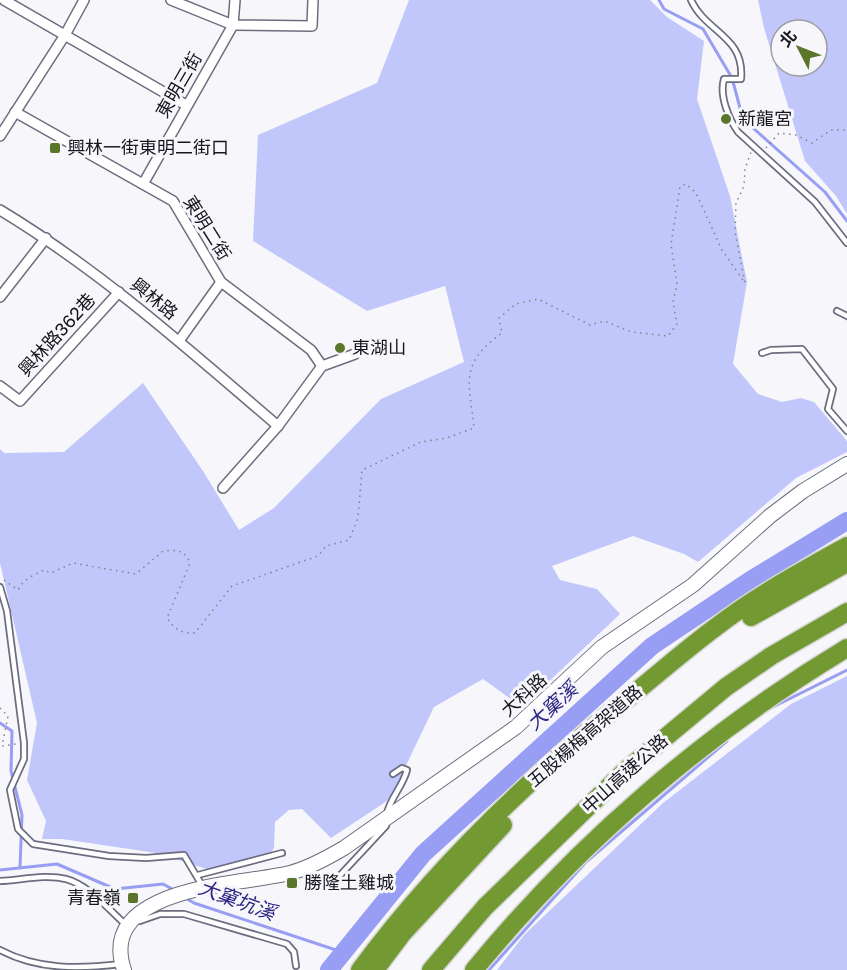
<svg xmlns="http://www.w3.org/2000/svg" width="847" height="970" viewBox="0 0 847 970" font-family="'Golos Text','Noto Sans TC',sans-serif">
<style>
.green{fill:#c1c7fa;fill-rule:evenodd}
.lines{fill:none;stroke-linecap:round;stroke-linejoin:round}
.stream{stroke:#979ef3;stroke-width:3}
.river{stroke:#979ef3;stroke-width:18}
.lane-casing{stroke:#6c6e7f;stroke-width:8}
.street-casing{stroke:#6c6e7f;stroke-width:12}
.secondary-casing{stroke:#6c6e7f;stroke-width:16}
.highway-casing{stroke:#d5d5d6;stroke-width:21}
.path{stroke:#828388;stroke-width:1.5;stroke-dasharray:1.5 4.5;stroke-linecap:butt}
.lane{stroke:#fff;stroke-width:4.5}
.street{stroke:#fff;stroke-width:9}
.secondary{stroke:#fff;stroke-width:14}
.highway{stroke:#739a32;stroke-width:18}
.poi-dot{fill:#59762b;stroke:#f7f7fb;stroke-width:2}
.labels{text-anchor:middle;stroke-width:6;stroke-linejoin:round;paint-order:stroke}
.street-label{font-size:18px;fill:#16171e;stroke:#f7f7fb}
.poi-label{font-size:18px;fill:#16171e;stroke:#f7f7fb;text-anchor:start}
.water-label{font-size:20px;font-style:italic;fill:#2e2484;stroke:#f7f7fb}
</style>
<rect width="100%" height="100%" fill="#f7f7fb"/>
<g class="green">
<polygon points="409,0 650,0 667,17 704,41 697,99 730,196 747,282 733,364 758,394 782,402 801,398 814,402 847,441 847,452 796,478 698,562 684,554 633,536 552,566 560,580 597,589 620,614 522,707 483,679 434,707 390,799 331,838 302,809 289,810 275,822 274,848 268,858 210,870 156,853 62,839 42,839 46,821 27,780 37,723 0,563 0,449 4,453 64,452 143,383 203,471 239,530 274,508 381,399 464,362 445,286 367,311 253,241 258,135 377,83"/>
<path d="M758 0H847V214L836 196 805 161 764 28ZM781 30H817V66H781Z"/>
<polygon points="847,676 847,970 497,970 525,934 663,803 791,704"/>
</g>
<g class="lines">
<g class="stream">
<polyline points="659,0 664,9 703,29 732,78 743,119 825,192 847,221"/>
<polyline points="773,707 847,670"/>
<polyline points="0,723 12,731 11,771 22,815 20,868"/>
<polyline points="0,870 57,864 115,889 163,884 174,890"/>
<polyline points="184,897 194,903 342,952"/>
<polyline points="489,970 586,862 727,741"/>
</g>
<polyline class="river" points="329,970 423,854 652,646 749,581 847,521"/>
<defs>
<g id="lane">
<path d="M691 0C706 33 745 36 741 79H724C719 96 729 119 738 132L815 202 847 243"/>
<polyline points="837,311 847,316"/>
<polyline points="762,353 771,350 802,349 833,389 828,409 847,431"/>
<polyline points="0,587 7,611 24,743 24,759 10,790 18,829 33,844 109,856 146,858 184,855 203,887"/>
<path d="M387 813C391 797 403 786 407 770L402 768 393 774"/>
<polyline points="198,875 282,853"/>
<path d="M0 881C21 880 46 874 66 879 89 885 109 910 126 925"/>
<polyline points="331,885 386,826"/>
<polyline points="140,921 160,914 184,914 287,944 294,952 296,966"/>
<path d="M0 950C38 970 79 969 121 964"/>
</g>
<g id="street">
<polyline points="4,0 186,105"/>
<polyline points="171,0 233,25 312,26 313,0"/>
<polyline points="15,112 173,201 221,282 311,350 322,366"/>
<polyline points="0,136 65,35 84,0"/>
<polyline points="143,184 233,25 235,0"/>
<path d="M0 210C101 271 188 349 278 426"/>
<polyline points="0,297 46,238"/>
<polyline points="179,341 221,282"/>
<polyline points="0,386 20,401 119,292"/>
<polyline points="223,488 278,426 322,366 355,354"/>
</g>
<path id="secondary" d="M124 970C96 886 241 885 290 873 309 868 327 858 344 848L516 727 602 647 693 585 770 516 803 491 847 464"/>
<g id="highway">
<polyline points="751,617 847,563"/>
<polyline points="378,966 402,934 503,825"/>
<path d="M360 970C436 867 528 779 627 699 657 675 685 650 716 627 756 596 802 571 847 546"/>
<polyline points="431,970 485,907 625,771 726,687 771,656 847,612"/>
<path d="M474 970C578 843 706 733 847 648"/>
</g>
</defs>
<use href="#lane" class="lane-casing"/>
<use href="#street" class="street-casing"/>
<use href="#secondary" class="secondary-casing"/>
<use href="#highway" class="highway-casing"/>
<g class="path">
<polyline points="766,148 779,133 796,135 812,143 831,130 847,130"/>
<path d="M4 580 18 590C23 580 33 575 44 570L51 573 73 563 136 574 163 551C176 550 184 549 190 563L167 618C174 629 182 634 195 633L232 586 318 556 326 546 349 540 358 518 362 470 421 442 447 438 474 428C469 380 459 364 502 333L499 318 516 304 538 299 590 325 604 321 632 332 668 336 677 324 673 302 677 284 671 244 680 187 686 184 696 193 722 250 745 283 735 232 736 203 744 186 745 169 751 152"/>
<polyline points="0,708 8,716 2,746 16,744"/>
</g>
<use href="#lane" class="lane"/>
<use href="#street" class="street"/>
<use href="#secondary" class="secondary"/>
<use href="#highway" class="highway"/>
</g>
<g class="poi-dot">
<circle cx="726" cy="119" r="6"/>
<rect x="49" y="142" width="12" height="12" rx="3"/>
<circle cx="340" cy="348" r="6"/>
<rect x="286" y="877" width="12" height="12" rx="3"/>
<rect x="127" y="892" width="12" height="12" rx="3"/>
</g>
<g class="labels">
<g class="street-label">
<text transform="translate(179 85) rotate(-60)" y="6">東明三街</text>
<text transform="translate(207 228) rotate(58)" y="6">東明二街</text>
<text transform="translate(154 299) rotate(39)" y="6">興林路</text>
<text transform="translate(57 335) rotate(-48)" y="6">興林路362巷</text>
<text transform="translate(524 695) rotate(-42)" y="6">大科路</text>
<text transform="translate(585 736) rotate(-41)" y="6">五股楊梅高架道路</text>
<text transform="translate(625 774) rotate(-42)" y="6">中山高速公路</text>
</g>
<g class="poi-label">
<text x="738" y="125">新龍宮</text>
<text x="67" y="154">興林一街東明二街口</text>
<text x="352" y="354">東湖山</text>
<text x="304" y="889">勝隆土雞城</text>
<text x="121" y="904" text-anchor="end">青春嶺</text>
</g>
<g class="water-label">
<text transform="translate(552 706) rotate(-42)" y="7">大窠溪</text>
<text transform="translate(237 900) rotate(20)" y="7">大窠坑溪</text>
</g>
</g>
<g transform="translate(799 48) rotate(312)"><circle r="28" fill="#f7f7fb" stroke="#9d9da3" stroke-width="1.5"/>
<path d="M0-4.5L10 22L0 15L-10 22Z" fill="#59762b"/>
<text y="-9" font-size="16" font-weight="bold" text-anchor="middle" fill="#16171e">北</text>
</g>
</svg>
